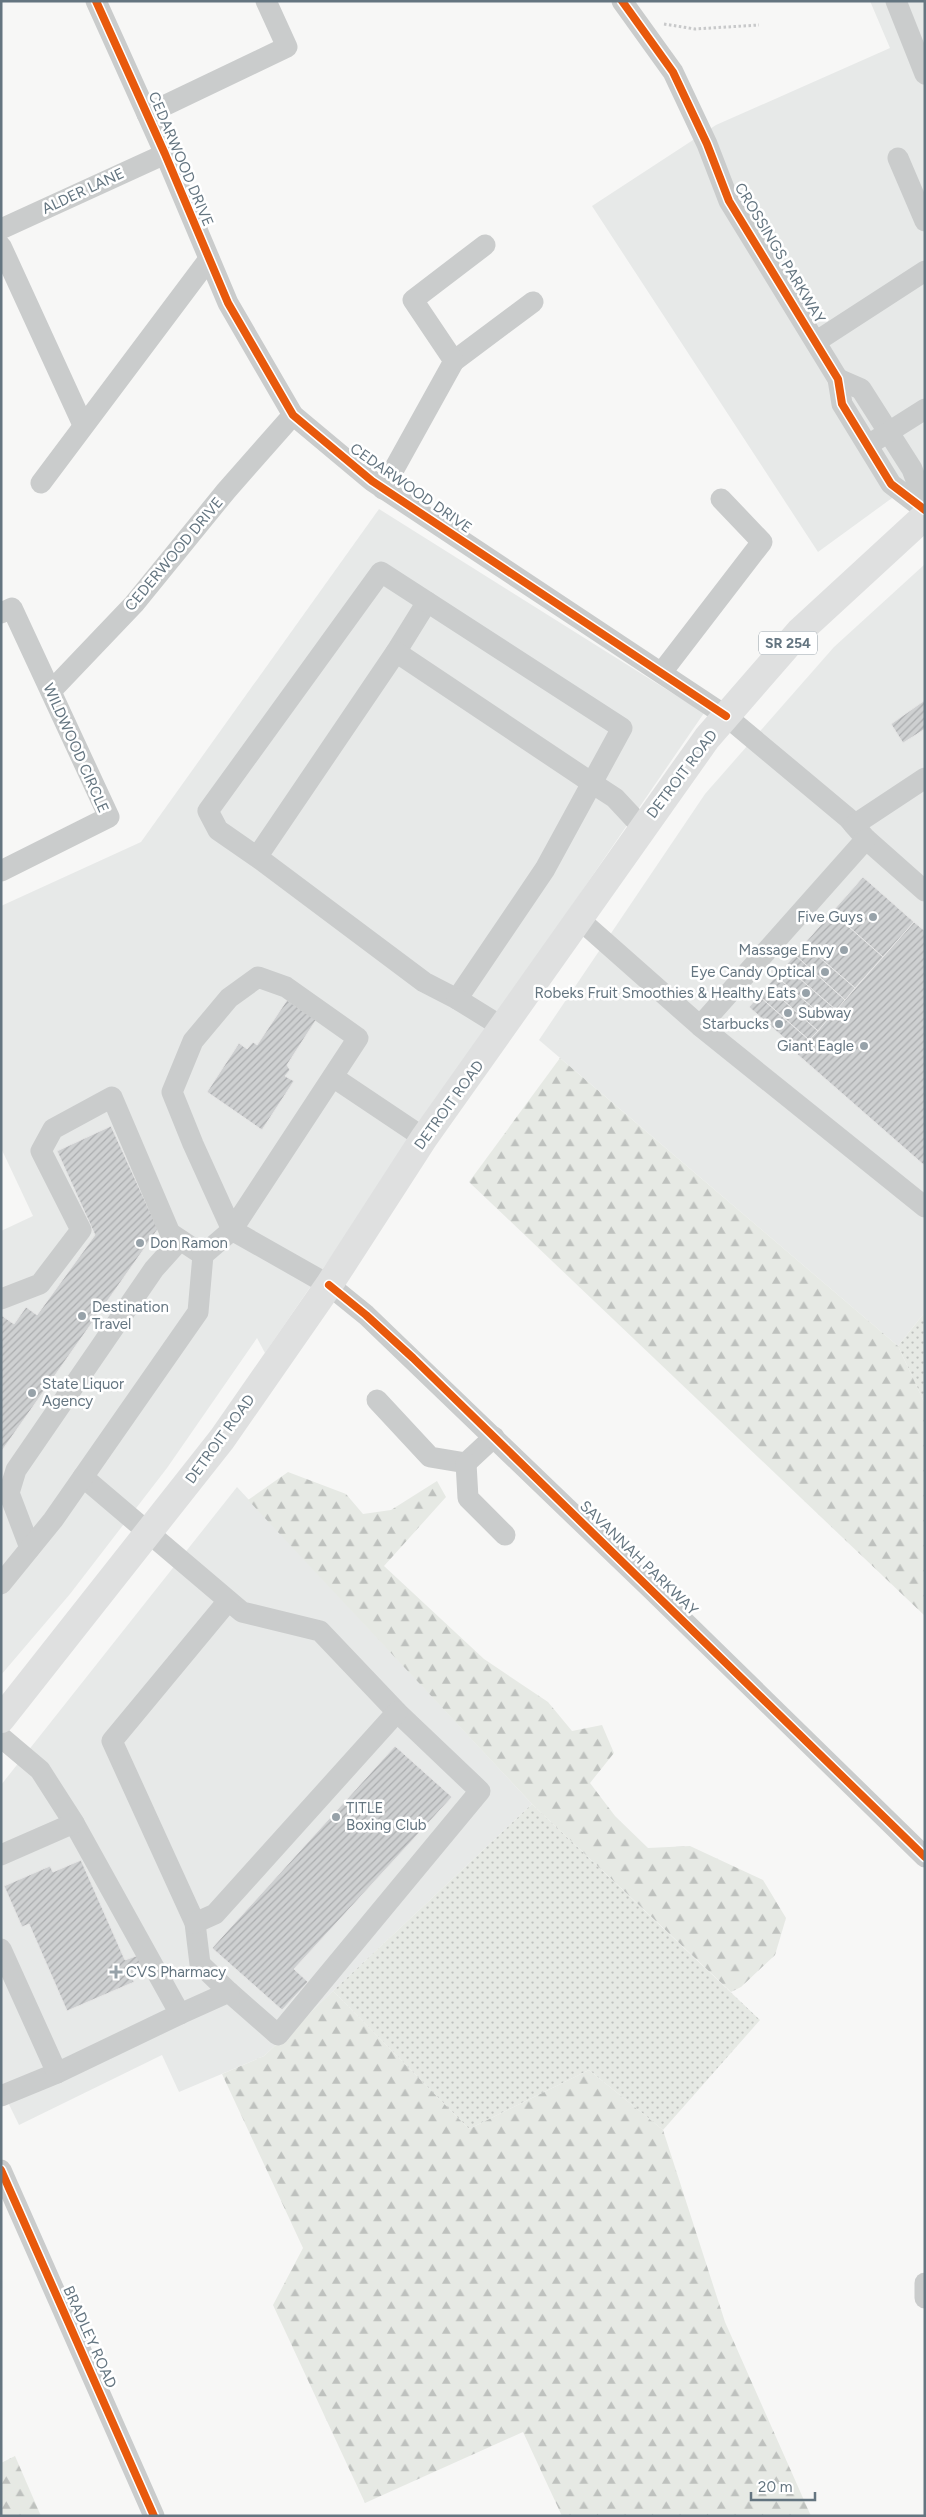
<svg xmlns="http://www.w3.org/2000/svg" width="926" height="2517" viewBox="0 0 926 2517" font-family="Figtree,sans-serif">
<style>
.built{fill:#e7e9e8}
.green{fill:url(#green-dots)}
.forest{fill:url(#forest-firs)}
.building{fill:url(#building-hatch);stroke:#e6e6e6}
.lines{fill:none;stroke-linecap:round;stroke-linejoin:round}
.path{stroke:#c8c9ca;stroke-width:3;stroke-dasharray:2.5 2.5;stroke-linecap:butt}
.minor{stroke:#cacccc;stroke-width:21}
.major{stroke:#dfe0e0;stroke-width:28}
.cycleway-casing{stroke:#fff;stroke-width:11}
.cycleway{stroke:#e8590c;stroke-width:8}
.poi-dot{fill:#97a2a9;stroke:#fff;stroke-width:2}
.labels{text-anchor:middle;stroke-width:5;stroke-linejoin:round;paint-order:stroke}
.shield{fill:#fff;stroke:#929ea6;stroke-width:1}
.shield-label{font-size:14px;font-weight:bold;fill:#647580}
.street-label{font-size:15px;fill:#647580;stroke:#fff}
.poi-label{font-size:15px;fill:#647580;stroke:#fff;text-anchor:end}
</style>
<defs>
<pattern id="green-dots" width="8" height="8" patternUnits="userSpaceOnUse" patternTransform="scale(1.25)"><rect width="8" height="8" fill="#e6e9e4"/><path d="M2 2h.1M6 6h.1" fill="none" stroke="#bec1be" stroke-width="1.8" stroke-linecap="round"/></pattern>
<pattern id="forest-firs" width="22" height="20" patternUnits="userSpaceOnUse" patternTransform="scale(1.25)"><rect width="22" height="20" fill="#e6e9e4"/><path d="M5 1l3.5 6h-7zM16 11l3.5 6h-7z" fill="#bec1be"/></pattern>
<pattern id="building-hatch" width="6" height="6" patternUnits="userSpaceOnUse" patternTransform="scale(1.25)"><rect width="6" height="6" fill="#ced0d1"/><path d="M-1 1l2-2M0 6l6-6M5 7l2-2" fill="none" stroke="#abadaf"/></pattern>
</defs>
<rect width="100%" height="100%" fill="#f7f7f6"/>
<g class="built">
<polygon points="870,1 925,1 925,474 818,552 592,206 716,125 890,48"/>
<polygon points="379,509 704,713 265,1353 257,1338 167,1468 70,1594 1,1675 1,1231 33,1216 1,1148 1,906 141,842"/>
<polygon points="925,564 925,1312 898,1346 539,1040 705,794 834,647"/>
<polygon points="237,1487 532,1804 264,2056 179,2092 162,2055 19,2125 1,2088 1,1785"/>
</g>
<g class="green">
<polygon points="925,1312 925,1404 898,1346"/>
<polygon points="532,1804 760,2020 663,2130 589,2070 469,2129 333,1991"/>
</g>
<g class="forest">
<polygon points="560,1058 898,1346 925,1404 925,1616 469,1182"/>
<polygon points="288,1472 346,1494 363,1514 391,1510 437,1481 446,1497 384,1566 484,1659 548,1702 572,1731 602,1725 614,1753 590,1783 615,1816 648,1848 690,1846 763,1880 786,1918 775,1955 741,1987 731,1992 532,1804 248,1500"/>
<polygon points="333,1991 469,2129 589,2070 663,2130 725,2322 811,2516 562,2516 523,2432 365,2503 273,2305 303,2248 222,2074 264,2056"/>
<polygon points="15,2456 41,2516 1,2516 1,2463"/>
</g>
<g class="building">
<polygon points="925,700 925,729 903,743 891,724"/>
<polygon points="863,877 914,922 883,957 832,912"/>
<polygon points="832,912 883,957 855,988 804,944"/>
<polygon points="914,922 925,931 925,1166 797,1054"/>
<polygon points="804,944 855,988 845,1000 795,955"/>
<polygon points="795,955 845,1000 836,1010 785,966"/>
<polygon points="785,966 836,1010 827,1020 776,976"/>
<polygon points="776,976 827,1020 818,1031 767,986"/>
<polygon points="767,986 818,1031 809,1040 759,996"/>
<polygon points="759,996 809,1040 799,1051 749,1007"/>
<polygon points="287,1000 316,1020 287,1065 290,1070 285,1076 294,1081 262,1130 207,1092 239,1043 247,1049 253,1042 257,1045"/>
<polygon points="111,1126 158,1229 1,1452 1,1315 14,1324 26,1307 37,1315 95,1235 57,1151"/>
<polygon points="395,1746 452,1797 294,1969 308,1982 282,2010 212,1948"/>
<polygon points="81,1860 125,1960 139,1955 145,1969 132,1975 134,1982 67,2011 29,1924 22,1927 4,1886 50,1866 53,1872"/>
</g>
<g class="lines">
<polyline class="path" points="664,24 695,29 759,25"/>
<g class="minor">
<polyline points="96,1 165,154 228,303 293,415 372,481 726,716 848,818 866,839 925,891"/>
<polyline points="622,1 673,72 707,144 729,201 838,379 842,404 891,484 925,510"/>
<polyline points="896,1 925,74"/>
<polyline points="147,114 287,47 266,1"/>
<polyline points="898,158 925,221"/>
<polyline points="1,229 165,154"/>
<polyline points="1,246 83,425"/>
<polyline points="817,341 925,271"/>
<polyline points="454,361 533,302"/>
<polyline points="838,379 861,389 912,469 925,504"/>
<polyline points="876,440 925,409"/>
<polyline points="41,483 209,259"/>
<polyline points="383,489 454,361 413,300 485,245"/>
<polyline points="1,613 12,608 109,817 1,871"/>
<polyline points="396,652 427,602"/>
<polyline points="662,672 762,542 721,499"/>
<polyline points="51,691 134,604 226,491 293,415"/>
<polyline points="854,825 925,778"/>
<polyline points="257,857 218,830 208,811 381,572 622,728 545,869 457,999 424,982 257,857 396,652 592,783 615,798 642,827"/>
<polyline points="579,919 700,1026 925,1207"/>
<polyline points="457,999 504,1028"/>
<polyline points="700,1026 866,839"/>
<polyline points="333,1077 424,1138"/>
<polyline points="1,1299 40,1284 81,1230 41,1151 53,1129 112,1097 170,1233 203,1255"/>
<polyline points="377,1400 430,1457 466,1463 494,1437"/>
<polyline points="466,1463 468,1498 505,1535"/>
<polyline points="83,1477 242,1612 320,1631 397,1712 480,1791 278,2035 229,1992 180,2014"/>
<polyline points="30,1548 9,1493 16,1470 154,1269 180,1240"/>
<polyline points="1,1584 53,1520 198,1312 203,1255 232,1230 358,1038 286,987 258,977 229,998 193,1041 172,1092 193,1144 232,1230 329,1285 366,1315 651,1589 925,1857"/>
<polyline points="228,1601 112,1741 195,1923 200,1964 229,1992"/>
<polyline points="1,1737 40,1770 74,1823 180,2014 57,2073 1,2096"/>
<polyline points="1,1855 74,1823"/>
<polyline points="195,1923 215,1914 397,1712"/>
<polyline points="1,1949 57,2073"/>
<polyline points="1,2170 154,2516"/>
<polyline points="925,2283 925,2298"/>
</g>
<polyline class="major" points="1,1719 222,1439 329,1285 424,1138 707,738 800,631 925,516"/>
<defs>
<g id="cycleway">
<polyline points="96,1 165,154 228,303 293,415 372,481 726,716"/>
<polyline points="622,1 673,72 707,144 729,201 838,379 842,404 891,484 925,510"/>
<polyline points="329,1285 366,1315 413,1358 925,1857"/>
<polyline points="1,2170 154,2516"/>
</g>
</defs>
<use href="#cycleway" class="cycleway-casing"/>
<use href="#cycleway" class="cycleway"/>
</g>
<g class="poi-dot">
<circle cx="873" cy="917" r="5"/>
<circle cx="844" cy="950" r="5"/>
<circle cx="825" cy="972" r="5"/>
<circle cx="806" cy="993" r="5"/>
<circle cx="788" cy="1013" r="5"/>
<circle cx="779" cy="1024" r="5"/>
<circle cx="864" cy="1046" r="5"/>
<circle cx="140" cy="1243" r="5"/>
<circle cx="82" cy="1316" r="5"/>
<circle cx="32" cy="1393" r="5"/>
<circle cx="336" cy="1817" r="5"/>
<path d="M113.5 1964.5h5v5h5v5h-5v5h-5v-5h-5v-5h5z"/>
</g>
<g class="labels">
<rect class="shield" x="759" y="631.5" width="58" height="23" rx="4"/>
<g class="shield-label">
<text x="788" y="648">SR 254</text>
</g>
<g class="street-label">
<text transform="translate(181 159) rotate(67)" y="5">CEDARWOOD DRIVE</text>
<text transform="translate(83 191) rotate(-25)" y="5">ALDER LANE</text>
<text transform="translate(780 253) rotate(59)" y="5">CROSSINGS PARKWAY</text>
<text transform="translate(411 488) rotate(35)" y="5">CEDARWOOD DRIVE</text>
<text transform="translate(174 554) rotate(-50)" y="5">CEDERWOOD DRIVE</text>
<text transform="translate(76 748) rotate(66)" y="5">WILDWOOD CIRCLE</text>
<text transform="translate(682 774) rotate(-53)" y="5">DETROIT ROAD</text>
<text transform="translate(449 1105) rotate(-54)" y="5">DETROIT ROAD</text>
<text transform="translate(220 1439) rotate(-54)" y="5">DETROIT ROAD</text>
<text transform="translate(639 1558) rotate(44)" y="5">SAVANNAH PARKWAY</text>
<text transform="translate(90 2337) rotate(66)" y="5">BRADLEY ROAD</text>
</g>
<g class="poi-label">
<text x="863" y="922">Five Guys</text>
<text x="834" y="955">Massage Envy</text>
<text x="815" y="977">Eye Candy Optical</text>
<text x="796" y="998">Robeks Fruit Smoothies &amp; Healthy Eats</text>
<text x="798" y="1018" text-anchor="start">Subway</text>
<text x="769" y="1029">Starbucks</text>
<text x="854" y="1051">Giant Eagle</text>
<text x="150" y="1248" text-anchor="start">Don Ramon</text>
<text x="92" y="1312" text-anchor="start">Destination<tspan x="92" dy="17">Travel</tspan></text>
<text x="42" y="1389" text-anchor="start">State Liquor<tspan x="42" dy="17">Agency</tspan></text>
<text x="346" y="1813" text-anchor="start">TITLE<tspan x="346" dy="17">Boxing Club</tspan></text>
<text x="126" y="1977" text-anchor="start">CVS Pharmacy</text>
</g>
</g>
<rect width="926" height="2517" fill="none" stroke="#647580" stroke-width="5"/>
<path d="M751 2492v8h64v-8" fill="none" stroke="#647580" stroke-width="2.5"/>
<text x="758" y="2492" font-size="15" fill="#647580" stroke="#ffffff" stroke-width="4" paint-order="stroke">20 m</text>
</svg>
